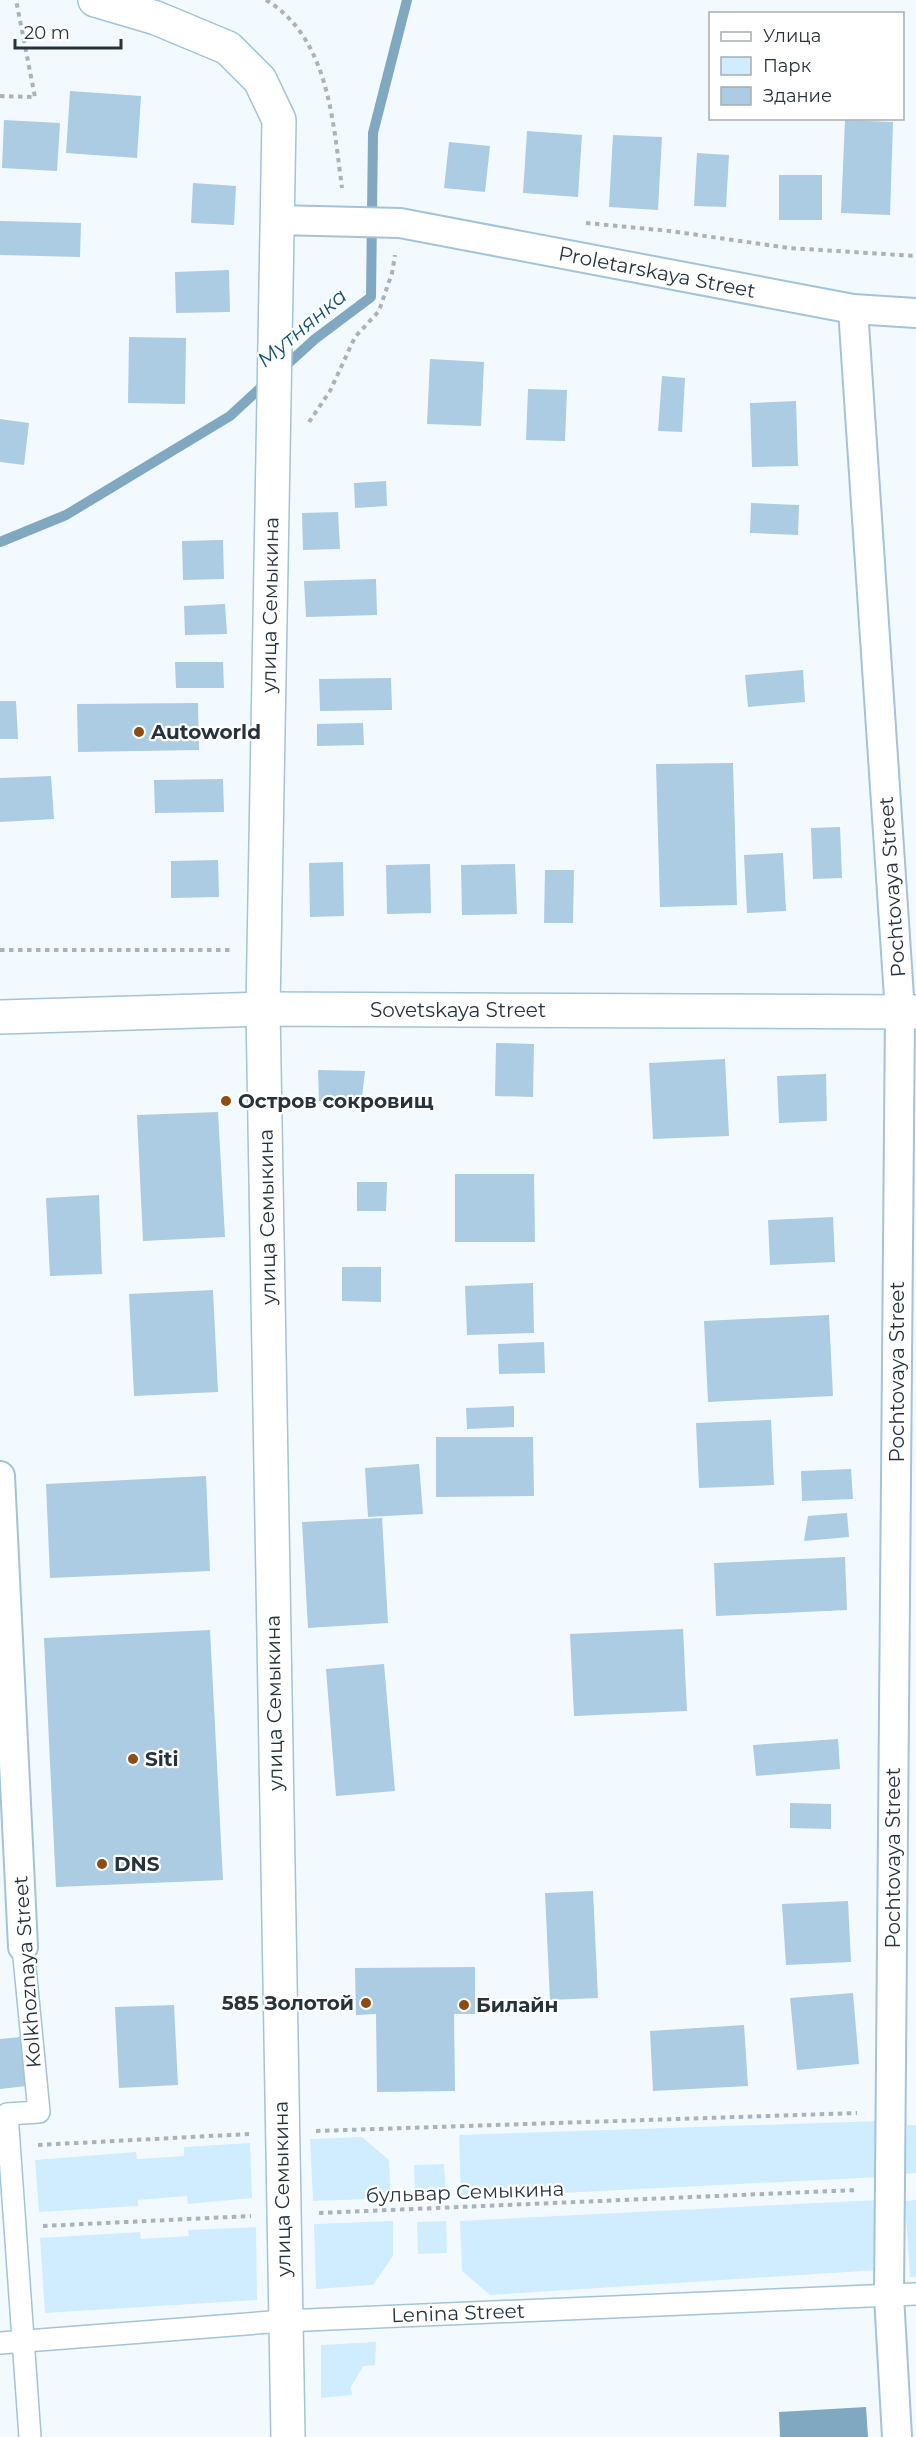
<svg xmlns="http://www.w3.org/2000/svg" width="916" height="2437" viewBox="0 0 916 2437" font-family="Montserrat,sans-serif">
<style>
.green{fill:#d0ecff}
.water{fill:#81a8c1}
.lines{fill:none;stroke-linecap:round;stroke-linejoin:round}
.stream{stroke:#81a8c1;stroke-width:10}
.building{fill:#abcce3}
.pedestrian-casing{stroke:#a2c3d9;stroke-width:24}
.minor-casing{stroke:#a2c3d9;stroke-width:32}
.tertiary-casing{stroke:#a2c3d9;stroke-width:36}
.secondary-casing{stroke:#a2c3d9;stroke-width:36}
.path{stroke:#aab3b9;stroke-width:4;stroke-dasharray:4.5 4.5;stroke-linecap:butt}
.pedestrian{stroke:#fff;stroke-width:21}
.minor{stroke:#fff;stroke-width:28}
.tertiary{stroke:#fff;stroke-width:33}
.secondary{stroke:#fff;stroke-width:33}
.poi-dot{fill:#8b4d11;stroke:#fff;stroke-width:2}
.labels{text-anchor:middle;stroke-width:4.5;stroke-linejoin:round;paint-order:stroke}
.street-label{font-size:20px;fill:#26333c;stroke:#fff}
.poi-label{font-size:20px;font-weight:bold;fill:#26333c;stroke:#fff;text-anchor:start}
.water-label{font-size:21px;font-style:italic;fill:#0e5275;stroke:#fff}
</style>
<rect width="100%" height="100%" fill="#f3faff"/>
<g class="green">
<polygon points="879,2121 880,2177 461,2198 459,2135"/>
<polygon points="907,2125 916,2125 916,2173 905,2174"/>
<polygon points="362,2137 389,2160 391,2198 313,2201 310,2139"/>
<polygon points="250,2143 252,2198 188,2204 187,2196 138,2200 138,2206 39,2212 35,2160 136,2152 137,2159 184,2156 184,2147"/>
<polygon points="444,2164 446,2194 415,2195 414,2165"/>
<polygon points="879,2200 878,2270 490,2295 462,2271 460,2221"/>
<polygon points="916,2200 916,2277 910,2277 905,2201"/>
<polygon points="393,2221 393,2256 373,2285 316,2289 314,2224"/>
<polygon points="446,2221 447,2253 418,2254 417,2222"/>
<polygon points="256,2227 257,2300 45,2313 40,2238 140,2232 141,2239 189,2236 188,2230"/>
<polygon points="376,2342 375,2365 363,2366 351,2387 352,2395 321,2398 321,2345"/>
</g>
<polygon class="water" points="866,2407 868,2437 780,2437 779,2412"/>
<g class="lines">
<g class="stream">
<polyline points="282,369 315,339 371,297 373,133 407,0"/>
<polyline points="0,542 66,515 230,416 268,381"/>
</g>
</g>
<g class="building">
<polygon points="70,91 141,96 137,158 66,153"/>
<polygon points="4,120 60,123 57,171 2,168"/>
<polygon points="845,120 893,122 890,215 841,213"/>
<polygon points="527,131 582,135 578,197 523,193"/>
<polygon points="613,135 662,137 658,210 609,207"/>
<polygon points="449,142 490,146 485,192 444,188"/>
<polygon points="697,153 729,155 726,207 694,206"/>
<rect x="779" y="175" width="43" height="45"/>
<polygon points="193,183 236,186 234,225 191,223"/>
<polygon points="0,221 81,223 80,257 0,255"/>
<polygon points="229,270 230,312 176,313 175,272"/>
<polygon points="129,337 186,338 185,404 128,403"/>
<polygon points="430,359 484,362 481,426 427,424"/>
<polygon points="662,376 685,378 682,432 658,431"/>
<polygon points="528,389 567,390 565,441 526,440"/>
<polygon points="796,401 798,466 752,467 750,403"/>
<polygon points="0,419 29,423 24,465 0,462"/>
<polygon points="386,481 387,506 355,508 354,483"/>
<polygon points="751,503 799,505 798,535 750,533"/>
<polygon points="338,512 340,549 303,550 302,513"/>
<polygon points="223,540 224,579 183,580 182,541"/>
<polygon points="376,579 377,615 306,617 304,581"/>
<polygon points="225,604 227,634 185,635 184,606"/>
<polygon points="175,662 223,662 224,688 176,688"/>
<polygon points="803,670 805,702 748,707 745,675"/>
<polygon points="391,678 392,710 320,711 319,679"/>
<polygon points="0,701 16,701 18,739 0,739"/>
<polygon points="198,703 199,750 78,752 77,704"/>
<polygon points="363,723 364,745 317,746 317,724"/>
<polygon points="733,763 737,905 660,907 656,764"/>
<polygon points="51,776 54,819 0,822 0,778"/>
<polygon points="223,779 224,812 155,813 154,780"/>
<polygon points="840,827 842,878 813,879 811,828"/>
<polygon points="783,853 786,911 747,913 744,855"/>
<polygon points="218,860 219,897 171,898 171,861"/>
<polygon points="343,862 344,916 310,917 309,863"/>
<polygon points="430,864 431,913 387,914 386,865"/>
<polygon points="515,864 517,914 462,915 461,865"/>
<polygon points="545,870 574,870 573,923 544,923"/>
<polygon points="496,1043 534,1044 533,1097 495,1096"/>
<polygon points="725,1059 729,1136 653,1139 649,1063"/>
<polygon points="318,1070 365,1071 361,1106 319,1101"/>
<polygon points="826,1074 827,1121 779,1123 777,1076"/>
<polygon points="218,1112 225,1237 143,1241 137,1115"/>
<polygon points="455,1174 534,1174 535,1242 455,1242"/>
<polygon points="357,1182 387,1182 386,1211 357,1211"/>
<polygon points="99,1195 102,1274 50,1276 46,1198"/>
<polygon points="833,1217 835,1262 770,1265 768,1220"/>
<polygon points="342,1267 381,1267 381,1302 342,1301"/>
<polygon points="533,1283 534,1333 467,1335 465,1286"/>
<polygon points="213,1290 218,1392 134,1396 129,1294"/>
<polygon points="829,1315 833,1396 708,1402 704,1321"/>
<polygon points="544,1342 545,1373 499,1374 498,1344"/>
<polygon points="514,1406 514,1427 467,1429 466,1408"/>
<polygon points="771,1420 774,1485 699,1488 696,1423"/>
<polygon points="436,1437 533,1437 534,1496 436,1497"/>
<polygon points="419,1464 423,1514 368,1517 365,1468"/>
<polygon points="851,1469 853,1499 802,1501 801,1471"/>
<polygon points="206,1476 210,1571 50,1578 46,1484"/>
<polygon points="847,1513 849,1537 804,1541 808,1516"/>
<polygon points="382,1518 388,1623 308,1628 302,1522"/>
<polygon points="845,1557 847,1610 716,1616 714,1563"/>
<polygon points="683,1629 687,1711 574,1716 570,1634"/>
<polygon points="210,1630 223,1880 56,1887 44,1638"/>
<polygon points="384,1664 395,1791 336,1796 326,1669"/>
<polygon points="838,1739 840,1769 756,1776 753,1745"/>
<polygon points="790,1803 831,1804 831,1829 790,1828"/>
<polygon points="593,1891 598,1998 550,2000 545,1893"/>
<polygon points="848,1901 851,1962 786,1965 782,1904"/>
<polygon points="475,1967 475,2014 454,2014 455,2091 377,2092 376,2014 356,2015 355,1968"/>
<polygon points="853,1993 859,2064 797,2070 790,1998"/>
<polygon points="174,2005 178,2085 119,2088 115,2007"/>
<polygon points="744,2025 748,2086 653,2091 650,2031"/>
<polygon points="21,2037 27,2086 0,2089 0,2039"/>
</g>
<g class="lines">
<defs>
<g id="pedestrian">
<polyline points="23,1947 39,2112 7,2114 30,2437"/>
<polyline points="0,2343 284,2321 916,2294"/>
</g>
<g id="minor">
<polyline points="277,220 400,223 853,309 916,313"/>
<polyline points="853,309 900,1012 889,2296 897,2437"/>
<polyline points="0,1476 23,1947"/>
</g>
<polyline id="tertiary" points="0,1017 263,1009 916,1012"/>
<polyline id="secondary" points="95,0 156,18 228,48 260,80 279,120 263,1009 288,2437"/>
</defs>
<use href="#pedestrian" class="pedestrian-casing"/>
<use href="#minor" class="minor-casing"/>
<use href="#tertiary" class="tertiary-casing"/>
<use href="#secondary" class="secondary-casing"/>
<g class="path">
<path d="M266 0C329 38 333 122 342 188"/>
<polyline points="0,96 35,97 16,0"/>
<polyline points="586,223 670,231 789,248 916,256"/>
<polyline points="309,422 330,391 355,337 379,311 392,273 395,255"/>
<polyline points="0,950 230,950"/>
<polyline points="316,2131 857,2113"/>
<polyline points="38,2145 249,2134"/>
<polyline points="319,2213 857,2190"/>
<polyline points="43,2226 251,2216"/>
</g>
<use href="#pedestrian" class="pedestrian"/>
<use href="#minor" class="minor"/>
<use href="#tertiary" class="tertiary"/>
<use href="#secondary" class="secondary"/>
</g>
<g class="poi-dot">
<circle cx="139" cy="732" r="6"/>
<circle cx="226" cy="1101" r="6"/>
<circle cx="133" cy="1759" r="6"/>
<circle cx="102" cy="1864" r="6"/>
<circle cx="366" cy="2003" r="6"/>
<circle cx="464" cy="2005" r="6"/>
</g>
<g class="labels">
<g class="street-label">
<text transform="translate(657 272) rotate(11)" y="7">Proletarskaya Street</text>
<text transform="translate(270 605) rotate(-89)" y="7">улица Семыкина</text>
<text transform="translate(892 887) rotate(-94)" y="7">Pochtovaya Street</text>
<text x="458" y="1017">Sovetskaya Street</text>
<text transform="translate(267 1217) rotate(-91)" y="7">улица Семыкина</text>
<text transform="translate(897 1372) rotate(-90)" y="7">Pochtovaya Street</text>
<text transform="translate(274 1703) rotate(-91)" y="7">улица Семыкина</text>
<text transform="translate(893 1858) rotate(-90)" y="7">Pochtovaya Street</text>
<text transform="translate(27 1972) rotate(-94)" y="7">Kolkhoznaya Street</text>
<text transform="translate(282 2189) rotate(-91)" y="7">улица Семыкина</text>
<text transform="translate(465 2192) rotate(-2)" y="7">бульвар Семыкина</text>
<text transform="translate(458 2313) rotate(-2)" y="7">Lenina Street</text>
</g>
<g class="poi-label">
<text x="151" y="739">Autoworld</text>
<text x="238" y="1108">Остров сокровищ</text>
<text x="145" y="1766">Siti</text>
<text x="114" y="1871">DNS</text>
<text x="354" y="2010" text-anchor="end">585 Золотой</text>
<text x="476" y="2012">Билайн</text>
</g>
<g class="water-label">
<text transform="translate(302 328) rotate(-40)" y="7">Мутнянка</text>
</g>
</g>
<rect x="709" y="12" width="195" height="108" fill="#ffffff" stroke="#a8adb1" stroke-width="1.5"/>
<rect x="721" y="32" width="30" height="9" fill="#ffffff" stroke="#a8adb1" stroke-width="1.5"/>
<text x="763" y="42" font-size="18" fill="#26333c">Улица</text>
<rect x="721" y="57" width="30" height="18" fill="#d0ecff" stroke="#a8adb1" stroke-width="1.5"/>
<text x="763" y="72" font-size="18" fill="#26333c">Парк</text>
<rect x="721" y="87" width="30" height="18" fill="#abcce3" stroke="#a8adb1" stroke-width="1.5"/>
<text x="763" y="102" font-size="18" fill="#26333c">Здание</text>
<path d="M15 39v9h106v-9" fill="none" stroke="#26333c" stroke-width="3"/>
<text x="24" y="39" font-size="18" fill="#26333c" stroke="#ffffff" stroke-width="4.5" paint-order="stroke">20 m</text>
</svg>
